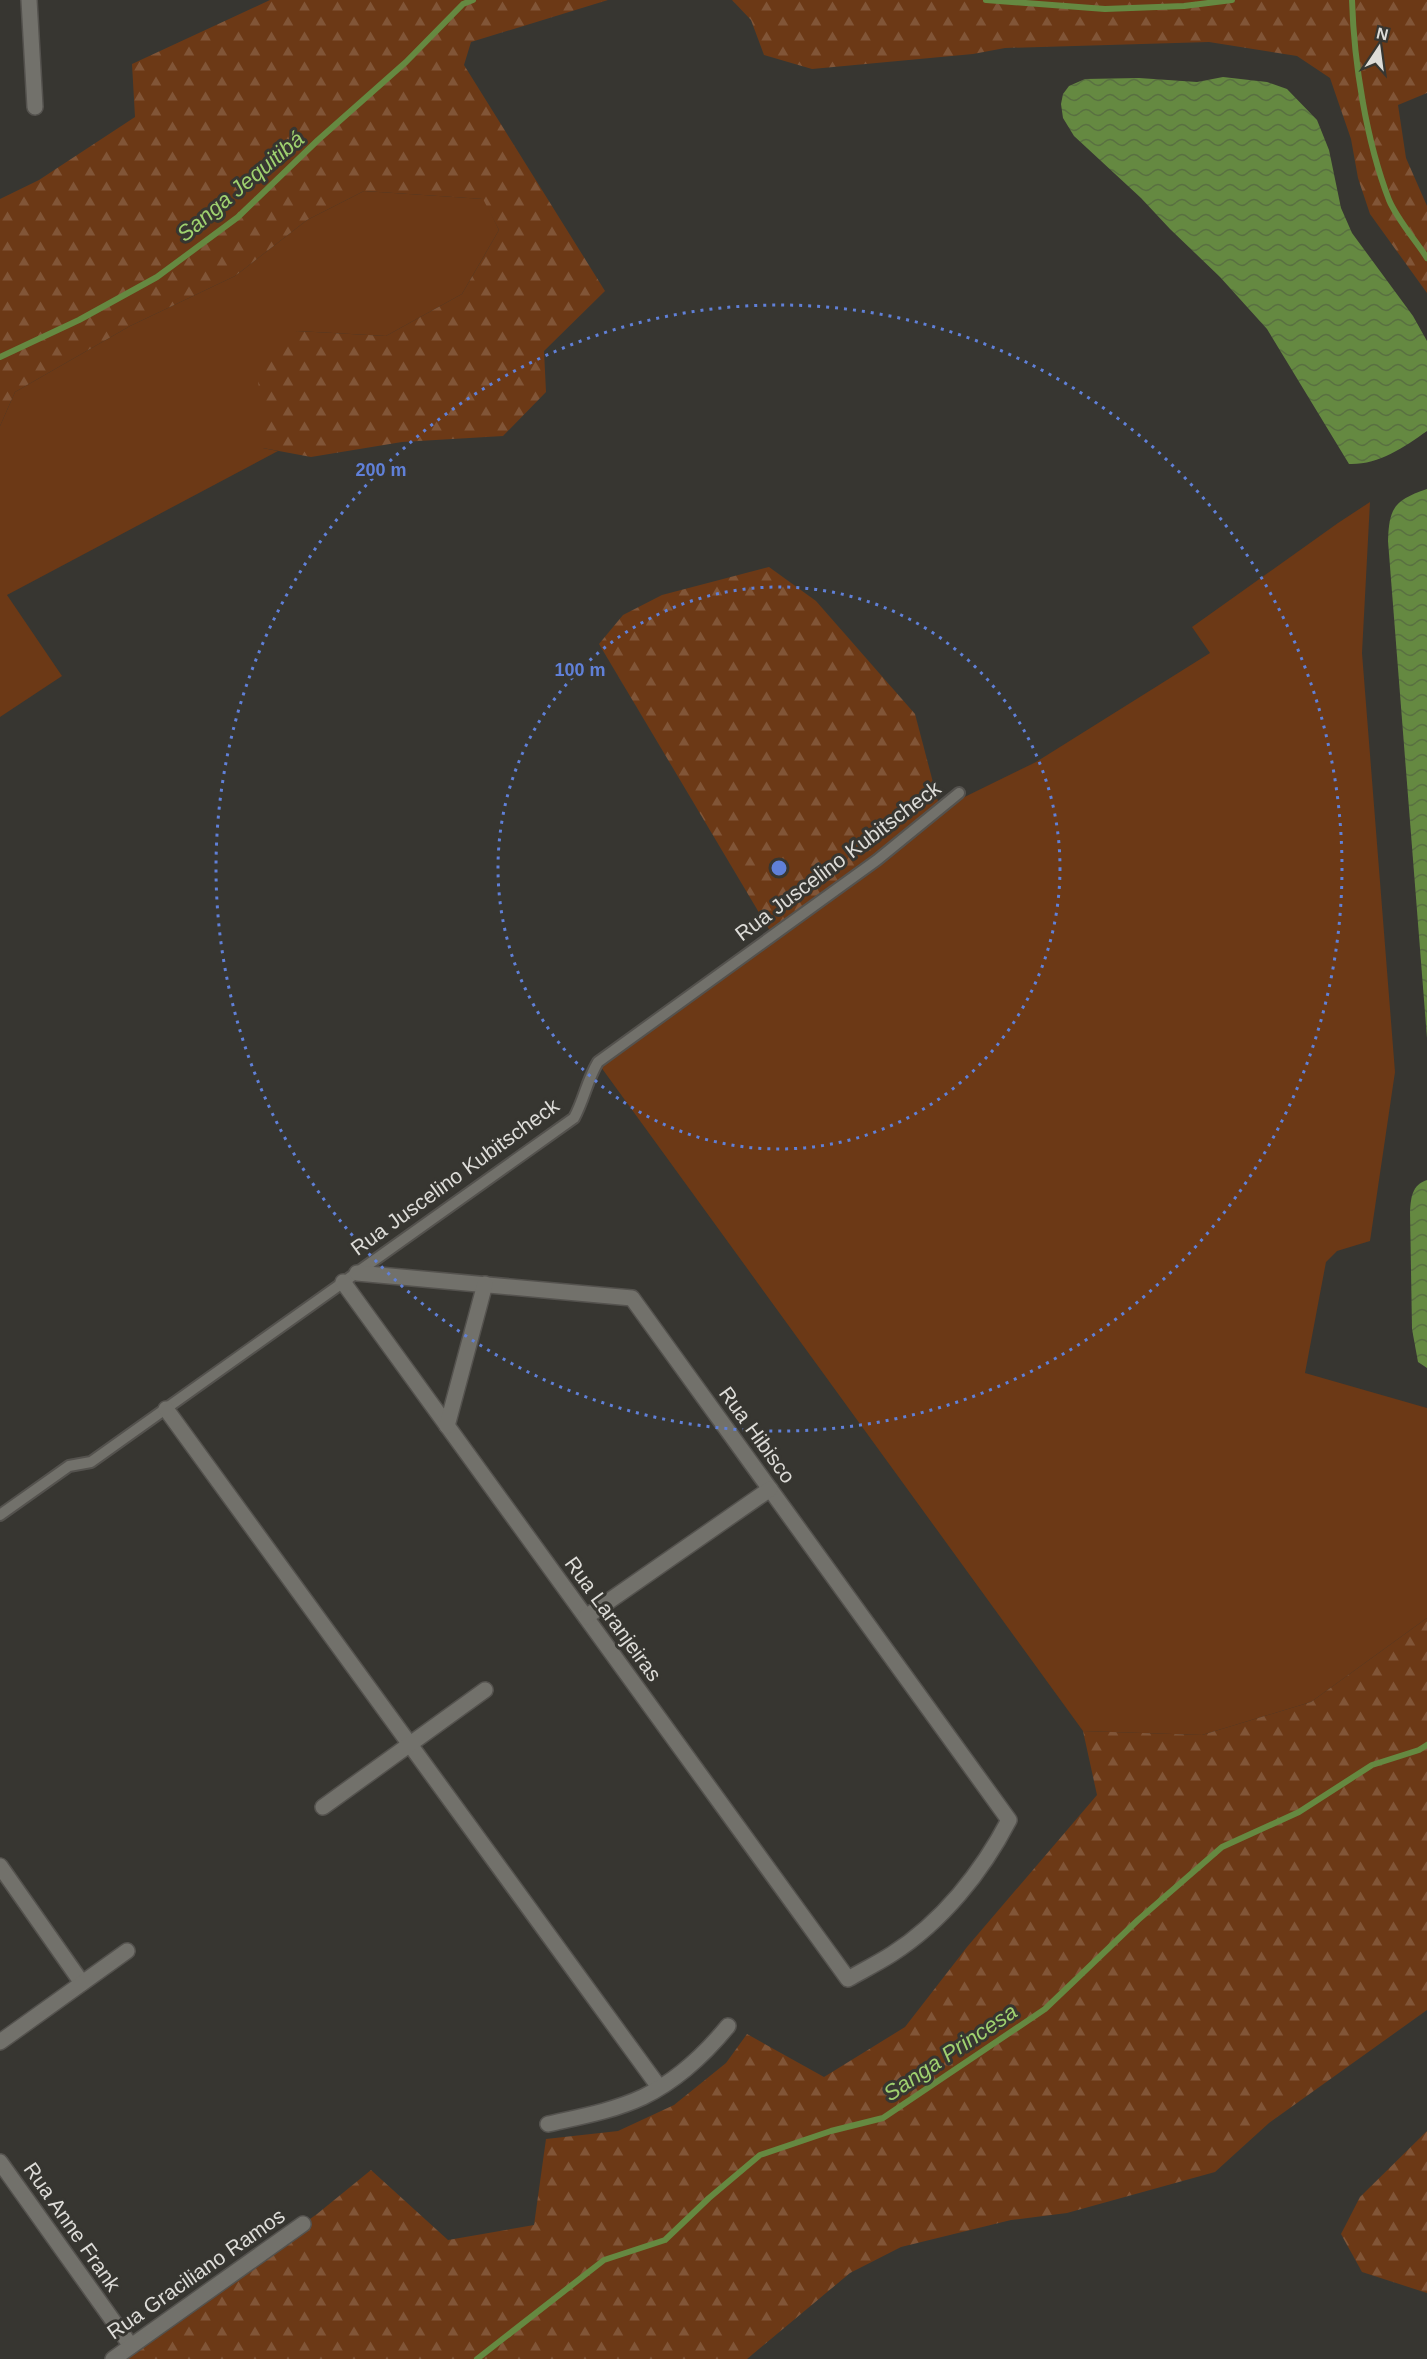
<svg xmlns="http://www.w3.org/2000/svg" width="1427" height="2359" viewBox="0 0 1427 2359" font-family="Helvetica,sans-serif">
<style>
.green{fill:#6c3916}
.forest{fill:url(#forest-firs)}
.water{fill:url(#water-waves)}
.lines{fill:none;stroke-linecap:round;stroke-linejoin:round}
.stream{stroke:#658941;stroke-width:6}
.service-casing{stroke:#54524e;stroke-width:14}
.minor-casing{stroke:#54524e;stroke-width:18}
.service{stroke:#72716b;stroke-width:10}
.minor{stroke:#72716b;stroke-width:15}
.ring{fill:none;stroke:#6080d8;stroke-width:3;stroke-dasharray:3 6}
.labels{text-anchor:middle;stroke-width:6;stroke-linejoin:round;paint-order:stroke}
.street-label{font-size:21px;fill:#dddcd8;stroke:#373631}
.water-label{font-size:22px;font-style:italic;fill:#9fd16f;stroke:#373631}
.centre{fill:#6080d8;stroke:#373631;stroke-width:3}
.ring-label{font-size:18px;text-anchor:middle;font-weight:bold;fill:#6080d8;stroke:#373631;stroke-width:6;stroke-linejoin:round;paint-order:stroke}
</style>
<defs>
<pattern id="forest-firs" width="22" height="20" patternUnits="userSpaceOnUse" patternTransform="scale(1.5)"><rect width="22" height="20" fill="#6c3916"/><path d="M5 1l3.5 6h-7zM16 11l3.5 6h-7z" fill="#815537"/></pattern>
<pattern id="water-waves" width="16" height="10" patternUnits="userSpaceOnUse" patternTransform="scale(1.5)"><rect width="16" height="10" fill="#658941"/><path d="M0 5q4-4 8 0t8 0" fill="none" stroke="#597041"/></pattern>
</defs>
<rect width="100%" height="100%" fill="#373631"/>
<g class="green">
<polygon points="364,191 484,199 499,230 462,294 386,336 297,331 263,448 278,451 7,595 62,676 0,717 0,426 15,392 130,326 235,276 307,220"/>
<polygon points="1370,502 1362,653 1395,1072 1370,1241 1337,1251 1326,1262 1305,1373 1427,1408 1427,1618 1311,1702 1202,1735 1083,1731 598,1063 940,809 1036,762 1210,653 1192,627 1338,523"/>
</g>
<g class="forest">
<polygon points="270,0 608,0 471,42 464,65 605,291 544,351 546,392 503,436 402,442 311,457 263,448 257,365 297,331 386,336 462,294 499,230 483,199 364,191 307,220 235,276 130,326 15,392 0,426 0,199 39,180 135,117 132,64"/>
<polygon points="732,0 1427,0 1427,93 1398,105 1406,158 1427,206 1427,293 1370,214 1358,178 1351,139 1330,78 1297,56 1209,42 1005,48 973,54 812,69 764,55 751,20"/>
<polygon points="769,567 816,601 915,714 940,809 773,936 599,644 623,615 662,595"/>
<polygon points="1427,1618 1427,2010 1269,2123 1215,2172 1067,2213 1011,2220 901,2247 850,2273 747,2359 113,2359 317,2214 371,2170 448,2240 534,2225 546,2139 618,2131 674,2105 726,2063 747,2034 824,2077 905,2027 967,1947 1097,1795 1083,1731 1202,1735 1311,1702"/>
<polygon points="1427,2131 1427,2293 1362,2272 1341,2234 1360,2197"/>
</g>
<g class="water">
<path d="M1223 77 1267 82 1287 89 1317 120 1329 150 1341 208 1352 233 1413 316 1427 341V431C1403 448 1378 465 1349 464L1267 329 1220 277 1170 229 1141 198 1074 136 1063 118 1061 104 1063 94 1069 86 1085 79 1139 78 1197 82Z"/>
<path d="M1427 489V1038L1388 541C1389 507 1395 500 1427 489Z"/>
<path d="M1427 1180V1368L1418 1362 1412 1329 1410 1211C1411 1197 1412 1185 1427 1180Z"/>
</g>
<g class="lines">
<g class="stream">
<polyline points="986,0 1105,9 1184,6 1232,0"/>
<path d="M1352 0C1354 63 1366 140 1389 200 1397 219 1416 241 1427 258"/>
<polyline points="0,357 79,320 157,277 238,217 318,140 406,62 463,4 473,0"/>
<polyline points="477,2359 604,2260 665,2240 709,2198 760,2155 831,2131 883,2118 1045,2009 1138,1920 1222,1847 1299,1812 1372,1765 1419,1750 1427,1745"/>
</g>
<defs>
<path id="service" d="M0 1515 69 1466 91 1462 574 1118C584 1100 587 1080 598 1062L877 860 959 793"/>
<g id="minor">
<polyline points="29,0 35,107"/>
<path d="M343 1282 848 1979C862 1971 878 1963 892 1954 942 1922 982 1872 1009 1820L632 1298 357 1273"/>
<polyline points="166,1409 659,2087"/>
<polyline points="447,1426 485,1284"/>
<polyline points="586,1617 770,1489"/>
<polyline points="323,1807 485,1690"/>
<polyline points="0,1866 82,1983"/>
<polyline points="0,2042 127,1951"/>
<path d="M548 2124C579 2117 613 2111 643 2097 676 2081 705 2054 728 2026"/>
<polyline points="0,2162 131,2346"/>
<polyline points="113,2359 303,2224"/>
</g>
</defs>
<use href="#service" class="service-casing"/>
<use href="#minor" class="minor-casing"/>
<use href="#service" class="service"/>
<use href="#minor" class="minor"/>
</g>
<g class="ring">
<circle cx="779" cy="868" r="281"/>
<circle cx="779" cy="868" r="563"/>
</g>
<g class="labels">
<g class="street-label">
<text transform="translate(838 861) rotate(-37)" y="7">Rua Juscelino Kubitscheck</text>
<text transform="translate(455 1177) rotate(-36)" y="7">Rua Juscelino Kubitscheck</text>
<text transform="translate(757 1435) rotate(54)" y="7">Rua Hibisco</text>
<text transform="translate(613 1619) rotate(54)" y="7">Rua Laranjeiras</text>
<text transform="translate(72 2227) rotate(55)" y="7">Rua Anne Frank</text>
<text transform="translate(196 2274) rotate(-35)" y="7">Rua Graciliano Ramos</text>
</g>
<g class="water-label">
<text transform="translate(240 186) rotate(-40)" y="8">Sanga Jequitibá</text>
<text transform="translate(950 2052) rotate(-34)" y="8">Sanga Princesa</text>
</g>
</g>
<circle cx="779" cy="868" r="9" class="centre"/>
<g class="ring-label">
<text x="381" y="476">200 m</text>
<text x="580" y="676">100 m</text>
</g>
<g transform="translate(1379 48) rotate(13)" stroke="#373631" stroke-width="4.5" paint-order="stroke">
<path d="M0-4.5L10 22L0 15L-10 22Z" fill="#dddcd8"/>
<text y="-9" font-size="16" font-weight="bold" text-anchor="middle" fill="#dddcd8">N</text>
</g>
</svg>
